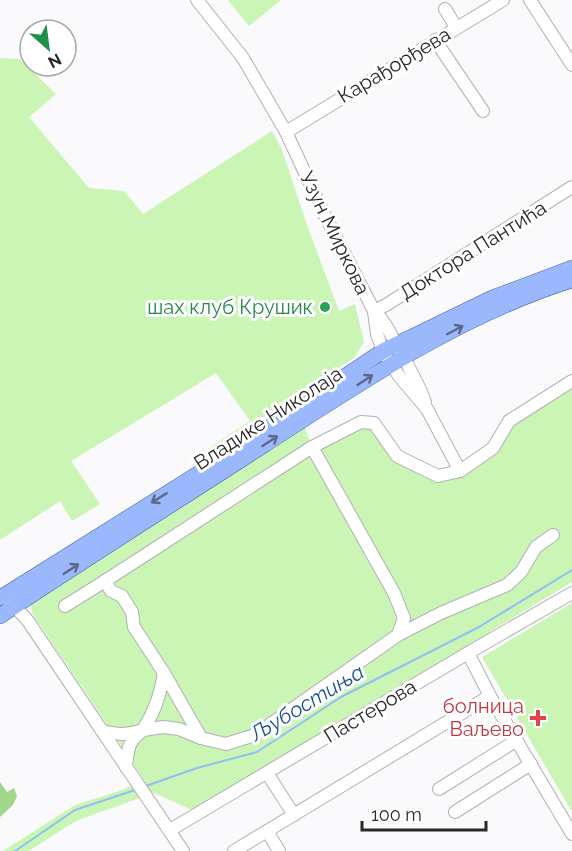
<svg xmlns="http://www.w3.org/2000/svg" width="572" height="851" viewBox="0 0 572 851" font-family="Raleway,sans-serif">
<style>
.green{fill:#caf5b5}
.forest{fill:#a3d58a}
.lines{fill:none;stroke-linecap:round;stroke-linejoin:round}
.stream{stroke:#91bef4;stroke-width:2}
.minor-casing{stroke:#b1b1b4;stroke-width:14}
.major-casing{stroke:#4666af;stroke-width:16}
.minor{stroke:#fff;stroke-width:12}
.major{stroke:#9ab8fb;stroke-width:15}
.oneway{stroke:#5b6887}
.leisure-dot{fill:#2e9e5b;stroke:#fff;stroke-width:2}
.health-dot{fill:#e0444e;stroke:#fff;stroke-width:2}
.labels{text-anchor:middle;stroke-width:6;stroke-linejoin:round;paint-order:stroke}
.street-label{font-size:20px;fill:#272728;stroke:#fff}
.leisure-label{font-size:20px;fill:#27864d;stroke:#fff;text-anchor:end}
.health-label{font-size:20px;fill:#be3a42;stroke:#fff;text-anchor:end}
.water-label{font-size:21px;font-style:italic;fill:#19528e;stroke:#fff}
</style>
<rect width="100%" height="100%" fill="#fafafd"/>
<g class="green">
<polygon points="228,0 281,0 249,26"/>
<polygon points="0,58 20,59 56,94 29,117 89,188 124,191 143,214 272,131 282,150 307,225 339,311 355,304 364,342 354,358 210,452 209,448 250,421 216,373 71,461 100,504 72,521 60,501 0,540"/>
<polygon points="572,381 572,582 491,631 468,653 199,813 154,793 81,819 68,826 29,851 3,851 75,805 113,793 145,781 32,613 31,606 34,597 304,426 312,446 374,423 397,456 438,476 492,448 509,421"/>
<polygon points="572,603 572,812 482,657"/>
</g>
<polygon class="forest" points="0,782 7,792 14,788 17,796 13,805 0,817"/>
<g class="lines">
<g class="stream">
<polyline points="146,786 197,768 257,752 341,697 479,627 572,570"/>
<polyline points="15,851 75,810 135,790"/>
</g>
<defs>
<g id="minor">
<polyline points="197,0 243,58 286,132 325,216 374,311 377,334 383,351 399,376 427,409 460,471"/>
<polyline points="530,0 572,65"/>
<polyline points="445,9 456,27"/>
<polyline points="435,40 483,111"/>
<polyline points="286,132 503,0"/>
<polyline points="374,311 386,305 572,187"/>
<path d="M374 311C385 321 390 333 397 346 407 364 418 382 425 402"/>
<polyline points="105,581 312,447 361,422 374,423 397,456 438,476 460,471 493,448 509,421 572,381"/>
<polyline points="10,601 28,621 183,851"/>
<polyline points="65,606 105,581 111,591 122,596 132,612 134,627 164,673 201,738"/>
<polyline points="398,635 441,613 507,585 521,572 536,547 553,535"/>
<polyline points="468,653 490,696 572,834"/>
<polyline points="143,730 163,727 179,729 201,738 226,744 255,735 398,635 404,618 394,593 312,447"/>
<path d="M143 730C155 711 160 695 164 673"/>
<path d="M102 731C119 735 127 735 143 730 128 742 128 747 126 767"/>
<polyline points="267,773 294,815"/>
<polyline points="439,789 517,740"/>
<polyline points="455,812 531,764"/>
<polyline points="170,830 468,653 572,593"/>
<polyline points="267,831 279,851"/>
<polyline points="234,851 490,696"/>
</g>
<g id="major">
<polyline points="0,598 212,465 383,351 492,298 572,268"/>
<path d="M0 616C87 558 176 502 264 445 362 382 460 315 572 280"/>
</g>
</defs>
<use href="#minor" class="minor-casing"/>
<use href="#major" class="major-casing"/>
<use href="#minor" class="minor"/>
<use href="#major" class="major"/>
</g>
<defs><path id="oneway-shaft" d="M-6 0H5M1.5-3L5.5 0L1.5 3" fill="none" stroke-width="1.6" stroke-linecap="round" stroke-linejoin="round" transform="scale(1.5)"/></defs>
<g class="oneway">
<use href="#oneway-shaft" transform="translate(455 330) rotate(-28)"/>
<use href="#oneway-shaft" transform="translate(365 380) rotate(-33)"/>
<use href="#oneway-shaft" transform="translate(270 441) rotate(-33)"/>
<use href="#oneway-shaft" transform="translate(159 498) rotate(148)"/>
<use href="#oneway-shaft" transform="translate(71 569) rotate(-33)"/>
</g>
<circle class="leisure-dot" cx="325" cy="307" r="6"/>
<path class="health-dot" d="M535 709h6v6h6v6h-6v6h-6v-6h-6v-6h6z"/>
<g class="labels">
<g class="street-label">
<text transform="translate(394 65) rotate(-31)" y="7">Карађорђева</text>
<text transform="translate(335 233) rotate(64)" y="7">Узун Миркова</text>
<text transform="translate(473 250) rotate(-32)" y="7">Доктора Пантића</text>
<text transform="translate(268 418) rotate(-33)" y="7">Владике Николаја</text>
<text transform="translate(370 711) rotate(-31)" y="7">Пастерова</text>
</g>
<g class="leisure-label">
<text x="313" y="314">шах клуб Крушик</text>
</g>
<g class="health-label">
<text x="524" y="713">болница<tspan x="524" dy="23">Ваљево</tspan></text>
</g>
<g class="water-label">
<text transform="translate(307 703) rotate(-31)" y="7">Љубостиња</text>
</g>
</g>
<g transform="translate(48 48) rotate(152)"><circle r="28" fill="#ffffff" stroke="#a9a9a9" stroke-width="1.5"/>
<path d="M0-4.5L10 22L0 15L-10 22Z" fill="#1f9049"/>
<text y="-9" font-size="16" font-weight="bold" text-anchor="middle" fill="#272728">N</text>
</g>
<path d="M362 821v9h124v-9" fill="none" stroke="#272728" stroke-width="3"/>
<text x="371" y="821" font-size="18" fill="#272728" stroke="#ffffff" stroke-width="4.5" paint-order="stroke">100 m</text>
</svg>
